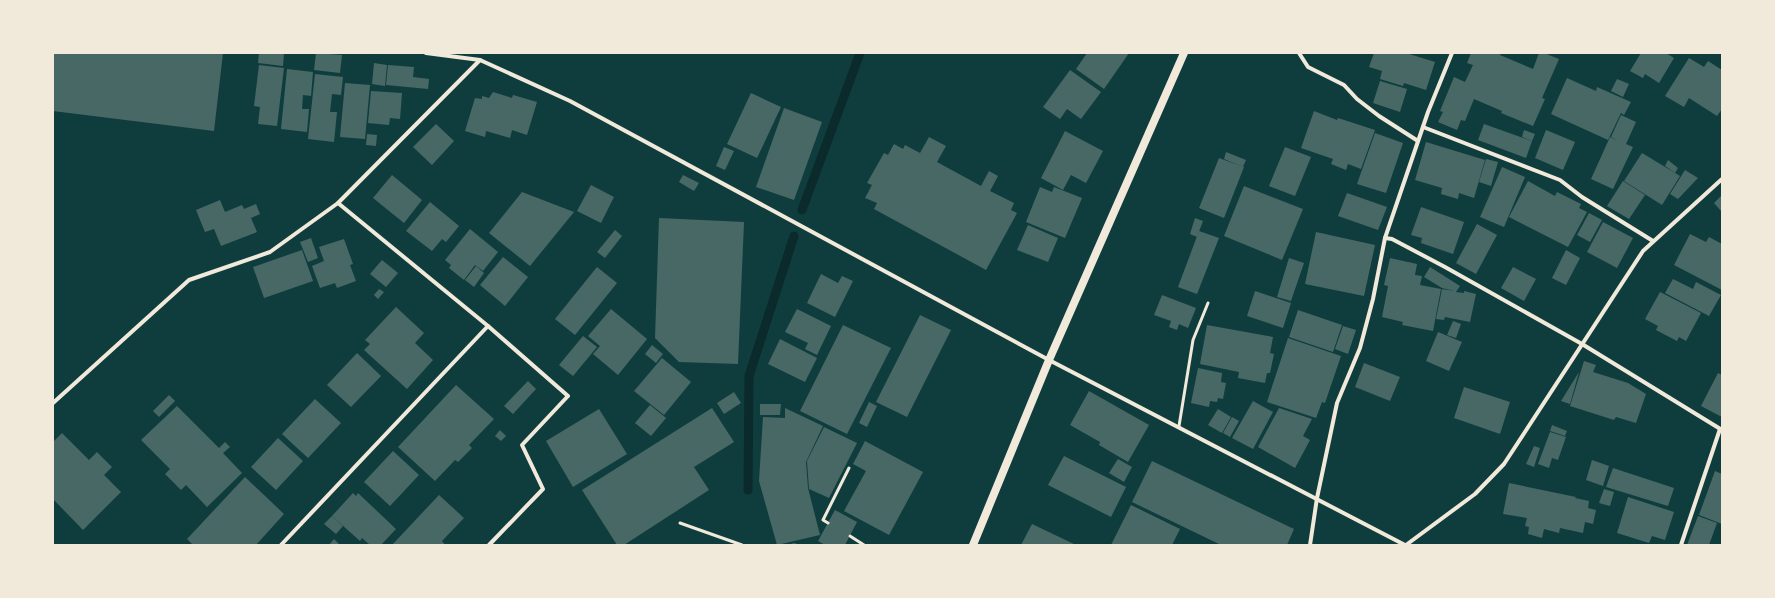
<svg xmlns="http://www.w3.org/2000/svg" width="1775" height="598" viewBox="0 0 1775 598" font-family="Georgia,serif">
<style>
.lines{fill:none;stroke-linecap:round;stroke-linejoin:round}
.stream{stroke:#0a2a2b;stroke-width:9}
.building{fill:#486865}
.service{stroke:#f1e9da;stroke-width:3}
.minor{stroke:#f1e9da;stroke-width:4}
.secondary{stroke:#f1e9da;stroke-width:8}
</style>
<rect width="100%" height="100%" fill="#0f3d3e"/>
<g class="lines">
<g class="stream">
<polyline points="802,210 860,53"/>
<polyline points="748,490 749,376 794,236"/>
</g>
</g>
<g class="building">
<polygon points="53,53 223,53 214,131 53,111"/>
<polygon points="259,53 284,53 283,66 258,63"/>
<polygon points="316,53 342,55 340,73 314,70"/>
<polygon points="1087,53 1129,53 1104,89 1076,69"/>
<polygon points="1374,53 1406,53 1435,62 1426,90 1404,83 1403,86 1380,79 1382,71 1369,67"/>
<polygon points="1471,53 1501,53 1500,55 1533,69 1539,53 1544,53 1559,59 1542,98 1545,99 1533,126 1501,113 1502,111 1474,99 1465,121 1461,120 1457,130 1438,122 1443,112 1440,111 1454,77 1465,82 1473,65 1467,63"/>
<polygon points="1641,53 1666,53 1674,58 1659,83 1645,74 1643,78 1630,71"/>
<polygon points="1689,58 1704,67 1708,61 1722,70 1722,109 1717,116 1689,98 1684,107 1665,96"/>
<polygon points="374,63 387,65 385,86 372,84"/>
<polygon points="259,65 284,68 277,126 258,124 260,107 254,106"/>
<polygon points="388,65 414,67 413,77 429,79 428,89 386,85"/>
<polygon points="287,69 313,72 311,96 303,95 302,109 309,109 307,132 281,129"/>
<polygon points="1070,70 1101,92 1081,119 1067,109 1060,119 1043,107"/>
<polygon points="315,74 343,77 341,95 332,94 330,112 337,112 334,142 308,139"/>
<polygon points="1567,78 1596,91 1597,87 1631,102 1624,115 1621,113 1608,140 1551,114"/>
<polygon points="1617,79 1629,84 1623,97 1611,91"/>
<polygon points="1380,81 1407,89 1400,112 1373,103"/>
<polygon points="345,83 370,85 365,139 340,137"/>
<polygon points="371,91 402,93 400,119 390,118 389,125 368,123"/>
<polygon points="493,92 512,98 513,95 537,102 527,135 512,130 510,138 486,131 485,137 465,131 475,98 482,99 482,96 489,98"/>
<polygon points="751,93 781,107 757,158 727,144"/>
<polygon points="784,108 822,122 794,200 756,187"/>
<polygon points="1314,111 1337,120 1338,118 1375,130 1361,169 1348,164 1346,170 1331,164 1333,159 1301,148"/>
<polygon points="1621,115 1636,122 1626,144 1633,147 1613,189 1591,179 1610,137 1618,141 1611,137"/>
<polygon points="436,124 454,141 432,165 413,147"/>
<polygon points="1484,124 1532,141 1526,158 1478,140"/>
<polygon points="1524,130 1535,134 1532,141 1522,137"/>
<polygon points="1546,130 1575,142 1563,170 1535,158"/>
<polygon points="1065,131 1103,151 1086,183 1071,175 1063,190 1041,178"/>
<polygon points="1375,133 1403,143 1386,193 1357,184"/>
<polygon points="367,134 377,135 376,146 366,145"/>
<polygon points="929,137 946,146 937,162 981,186 989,171 998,176 990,191 1014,203 1011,210 1017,213 986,270 874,209 877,203 865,198 872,185 867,183 884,153 888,155 894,144 903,149 905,145 920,153"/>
<polygon points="1426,142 1485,160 1474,198 1459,193 1458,199 1441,194 1442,188 1415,180"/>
<polygon points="724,147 734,151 725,170 716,166"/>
<polygon points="1285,147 1311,157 1295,196 1269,186"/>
<polygon points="1226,152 1246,160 1243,167 1224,159"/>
<polygon points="1642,153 1680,176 1662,205 1624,181"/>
<polygon points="1219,158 1244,167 1224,218 1199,208"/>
<polygon points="1486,159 1498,162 1491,186 1479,182"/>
<polygon points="1668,160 1678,168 1675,173 1665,166"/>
<polygon points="1502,167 1525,177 1504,227 1480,217"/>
<polygon points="1685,170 1698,178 1678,199 1670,194"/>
<polygon points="392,175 422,200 404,223 373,198"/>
<polygon points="683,175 699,183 694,191 679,182"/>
<polygon points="1528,181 1555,196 1557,192 1581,204 1579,208 1587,212 1568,247 1509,217"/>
<polygon points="1623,181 1645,195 1629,219 1607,206"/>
<polygon points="591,185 614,197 601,223 577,211"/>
<polygon points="1244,186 1303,209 1282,260 1224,236"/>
<polygon points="1040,187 1052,192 1054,187 1082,198 1065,238 1026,222"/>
<polygon points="522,192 574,212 530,266 489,233"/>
<polygon points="1347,193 1387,207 1378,230 1338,216"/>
<polygon points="1722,195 1722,212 1714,203"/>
<polygon points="220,200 225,212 242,205 244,209 256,204 260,214 251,218 257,232 221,246 214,229 205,232 196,210"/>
<polygon points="430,202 459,226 446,242 442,239 432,251 406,231"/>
<polygon points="1421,207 1464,222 1453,254 1421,243 1422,238 1411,235"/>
<polygon points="1589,213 1602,220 1590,242 1577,235"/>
<polygon points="659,218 744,222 738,364 679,362 655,338"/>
<polygon points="1195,218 1203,221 1197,237 1190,234"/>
<polygon points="1603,222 1633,238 1617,268 1587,252"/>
<polygon points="1477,224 1497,235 1476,274 1456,263"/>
<polygon points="1028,225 1058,238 1048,262 1017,250"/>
<polygon points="470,229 498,252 483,271 475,265 464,280 449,268 451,265 445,260"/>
<polygon points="615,230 622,236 605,258 597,252"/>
<polygon points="1199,231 1219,238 1197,294 1178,287"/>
<polygon points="1316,232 1375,245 1364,296 1305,284"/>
<polygon points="1690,234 1706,242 1709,237 1722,244 1722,290 1674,265"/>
<polygon points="311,238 318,258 308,262 300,242"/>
<polygon points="344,239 353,264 350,265 356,281 337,288 335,283 320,288 312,266 324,261 319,247"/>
<polygon points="302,250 313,281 264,298 253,267"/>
<polygon points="1566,250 1580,258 1566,285 1552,278"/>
<polygon points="503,257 528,277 505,306 480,285"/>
<polygon points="1289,258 1304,263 1291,301 1277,297"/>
<polygon points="1390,258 1417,264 1415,275 1422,276 1420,285 1441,289 1433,331 1402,325 1403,322 1382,317 1388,286 1384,285"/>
<polygon points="382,260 398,273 386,287 370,274"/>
<polygon points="476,266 484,273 474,287 465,280"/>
<polygon points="597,267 617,283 575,335 555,319"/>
<polygon points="1430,267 1460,286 1456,292 1464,293 1464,291 1476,294 1470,322 1445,317 1444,320 1436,319 1442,289 1455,291 1442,288 1424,277"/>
<polygon points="1513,267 1536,279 1524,301 1501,288"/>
<polygon points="821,274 838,283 842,276 853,281 835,317 807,303"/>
<polygon points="1673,279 1693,289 1696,282 1721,295 1709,316 1665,293"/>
<polygon points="379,289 384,292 378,299 374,295"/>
<polygon points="1255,291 1291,303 1283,328 1247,316"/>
<polygon points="1660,292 1701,313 1686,341 1679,337 1677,341 1656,330 1658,326 1645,319"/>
<polygon points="1162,295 1196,308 1188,328 1179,324 1177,330 1169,327 1171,321 1154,315"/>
<polygon points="396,307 424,333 415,343 433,360 407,389 364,350 370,344 365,340"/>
<polygon points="611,309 647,339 618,375 593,354 600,346 588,336"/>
<polygon points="797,309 831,326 817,355 805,349 808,343 785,332"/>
<polygon points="1298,310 1342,325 1333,352 1289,337"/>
<polygon points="920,315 951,330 907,417 876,402"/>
<polygon points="1453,321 1461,324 1456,338 1447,335"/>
<polygon points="843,325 891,348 847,434 800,411"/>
<polygon points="1207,325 1273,337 1270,353 1274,354 1270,373 1267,373 1265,383 1238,378 1239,372 1200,364"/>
<polygon points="1343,326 1356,330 1348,354 1335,349"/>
<polygon points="1438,332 1462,342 1449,371 1426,361"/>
<polygon points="583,336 597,347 573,376 559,365"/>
<polygon points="1288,338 1341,356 1325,403 1322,402 1316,418 1267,402"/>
<polygon points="780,339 817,358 805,382 768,364"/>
<polygon points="652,345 663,354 656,363 645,354"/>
<polygon points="357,353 381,376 351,407 327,385"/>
<polygon points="662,358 691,382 664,415 634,391"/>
<polygon points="1584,361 1596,365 1593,372 1628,383 1646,394 1636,423 1616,417 1614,420 1570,406"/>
<polygon points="1364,363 1400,377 1390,401 1355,387"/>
<polygon points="1198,368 1222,373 1221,382 1226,383 1223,399 1218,398 1217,402 1210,401 1209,407 1191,403"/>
<polygon points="1579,372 1570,404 1561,401"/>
<polygon points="1718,373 1722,375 1722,417 1701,406"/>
<polygon points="528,381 536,389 513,414 504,406"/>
<polygon points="456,385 494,419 469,445 472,448 458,462 455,460 435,481 398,447"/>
<polygon points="1464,387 1510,402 1500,434 1454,418"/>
<polygon points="1089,391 1149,425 1128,462 1099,445 1100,442 1070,425"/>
<polygon points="734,392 741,403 724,414 717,403"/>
<polygon points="169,395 175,401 159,417 153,411"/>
<polygon points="315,399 341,423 308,458 282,434"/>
<polygon points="1253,401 1273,412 1253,449 1232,438"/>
<polygon points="869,402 877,406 867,427 859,423"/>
<polygon points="760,404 781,404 780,415 760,415"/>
<polygon points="650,405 666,418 651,436 635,423"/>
<polygon points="177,406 219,448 225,442 230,447 223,453 242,473 207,507 186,485 181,490 165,474 170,469 141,440"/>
<polygon points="712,408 734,442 694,467 709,490 624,545 617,545 582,490"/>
<polygon points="785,408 823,426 806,462 808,488 820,535 777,545 759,481 763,417 785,418"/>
<polygon points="1279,408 1312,419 1303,436 1310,440 1295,468 1258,447"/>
<polygon points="599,409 627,454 573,487 546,441"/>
<polygon points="1218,409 1231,417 1222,433 1208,425"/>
<polygon points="1232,417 1239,421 1230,437 1223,433"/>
<polygon points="1552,425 1567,431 1565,436 1550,431"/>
<polygon points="824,427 857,443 829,498 809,489 807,461"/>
<polygon points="500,430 506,436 501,441 495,436"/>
<polygon points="1550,432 1566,437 1558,460 1552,458 1549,468 1538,464"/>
<polygon points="62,433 89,460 97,452 112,467 104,475 121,492 83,530 53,499 53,442"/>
<polygon points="278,438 303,461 276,490 251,467"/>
<polygon points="865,441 923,472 889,535 844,511 866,471 853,464"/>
<polygon points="1534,446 1540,448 1534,467 1526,464"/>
<polygon points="393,451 419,475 390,506 364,482"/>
<polygon points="1064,456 1126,487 1111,517 1048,485"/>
<polygon points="1118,459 1132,467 1124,482 1109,473"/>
<polygon points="1592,460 1609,466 1603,486 1586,480"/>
<polygon points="1152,461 1294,529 1287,545 1221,545 1132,502"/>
<polygon points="1613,468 1674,488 1668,506 1606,487"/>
<polygon points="1715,471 1722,474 1722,524 1699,515"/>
<polygon points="245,477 284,514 256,545 193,545 187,539"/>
<polygon points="1509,483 1576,497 1575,498 1589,501 1588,508 1596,510 1593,524 1585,522 1583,533 1560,528 1559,533 1544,529 1542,538 1528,534 1529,527 1525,526 1527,518 1503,514"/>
<polygon points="1604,489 1614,492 1610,506 1599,503"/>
<polygon points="353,493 356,496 358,493 396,529 381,545 370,545 362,538 360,541 332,516"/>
<polygon points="439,495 464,518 442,541 445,545 392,545"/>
<polygon points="1628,497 1674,512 1665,540 1652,536 1649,543 1617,533"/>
<polygon points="1131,505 1180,529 1172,545 1111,545"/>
<polygon points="835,510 857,522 845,545 825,545 818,541"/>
<polygon points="332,516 343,526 336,534 324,524"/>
<polygon points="1698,516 1717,523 1709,545 1687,545"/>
<polygon points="1032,524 1076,545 1021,545"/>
<polygon points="334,539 340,545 329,545"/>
<polygon points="794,543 800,545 788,545"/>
</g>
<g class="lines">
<g class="service">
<polyline points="1179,426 1193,340 1208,303"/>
<polyline points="680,523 742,545"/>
<polyline points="828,523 823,520 849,468"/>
<polyline points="850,536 864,545"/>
</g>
<g class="minor">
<polyline points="426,53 480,60 570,101 1049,360 1405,545"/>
<polyline points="1299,53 1308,67 1344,85 1357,99 1379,116 1418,141"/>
<polyline points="1423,127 1560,180 1582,197 1653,241"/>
<polyline points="338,203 488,326 568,396 522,445 543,489 489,545"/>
<polyline points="1385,238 1392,239 1445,267 1582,344 1722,430"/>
<polyline points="53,403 189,280 270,252 338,203 480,60"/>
<polyline points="281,545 488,326"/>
<polyline points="1310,545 1317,498 1337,403 1360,348 1373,299 1385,238 1428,112 1452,53"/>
<polyline points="1406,545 1475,494 1504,464 1643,251 1722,179"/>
<polyline points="1681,545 1720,429"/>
</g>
<polyline class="secondary" points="973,545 1049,360 1184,53"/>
</g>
<rect width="1775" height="598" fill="none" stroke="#f1e9da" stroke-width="108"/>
</svg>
